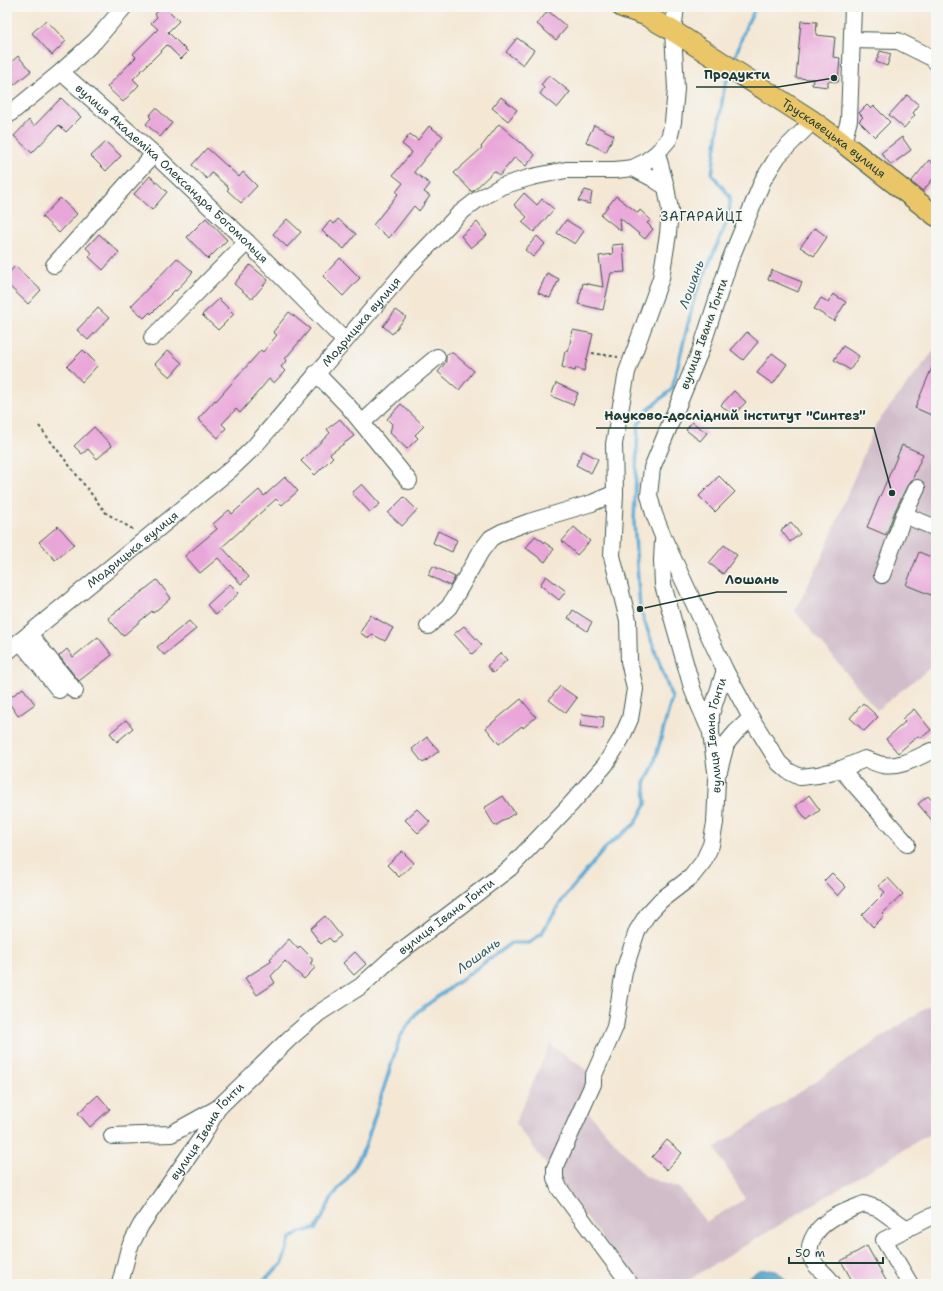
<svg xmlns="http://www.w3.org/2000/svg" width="943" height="1291" viewBox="0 0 943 1291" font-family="'Shantell Sans',sans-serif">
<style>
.industrial{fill:#d1bdca}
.water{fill:#5baad5;stroke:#3d7484}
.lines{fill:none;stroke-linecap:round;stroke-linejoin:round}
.stream{stroke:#5baad5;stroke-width:3.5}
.building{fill:#e9a7d9}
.minor-casing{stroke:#3f574c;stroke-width:18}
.major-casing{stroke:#3f574c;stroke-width:22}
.path{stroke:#3f574c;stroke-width:2;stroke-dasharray:3 3;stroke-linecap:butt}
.minor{stroke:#fff;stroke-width:16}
.major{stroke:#ebc669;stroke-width:20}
.labels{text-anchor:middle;stroke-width:3.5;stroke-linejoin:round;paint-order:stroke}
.street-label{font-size:12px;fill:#1f3d34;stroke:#f6f6f2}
.neighbourhood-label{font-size:13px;letter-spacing:1px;fill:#1f3d34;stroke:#f6f6f2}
.water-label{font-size:13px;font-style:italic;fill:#315e64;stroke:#f6f6f2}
.leader{fill:none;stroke:#1f3d34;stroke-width:1.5}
.callout-dot{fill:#1f3d34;stroke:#f6f6f2;stroke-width:1.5}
.callout-label{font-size:13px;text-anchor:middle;font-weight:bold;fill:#1f3d34;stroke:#f6f6f2;stroke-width:3.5;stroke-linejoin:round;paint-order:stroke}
</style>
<rect width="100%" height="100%" fill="#f6f6f2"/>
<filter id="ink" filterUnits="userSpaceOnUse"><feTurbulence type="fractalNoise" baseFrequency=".025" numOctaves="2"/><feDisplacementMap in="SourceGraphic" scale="8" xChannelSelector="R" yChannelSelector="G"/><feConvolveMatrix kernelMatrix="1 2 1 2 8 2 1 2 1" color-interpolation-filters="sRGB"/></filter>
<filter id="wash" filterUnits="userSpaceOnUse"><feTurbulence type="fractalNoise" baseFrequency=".012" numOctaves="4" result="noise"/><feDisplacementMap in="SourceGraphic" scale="16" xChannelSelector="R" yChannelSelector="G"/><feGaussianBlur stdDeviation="0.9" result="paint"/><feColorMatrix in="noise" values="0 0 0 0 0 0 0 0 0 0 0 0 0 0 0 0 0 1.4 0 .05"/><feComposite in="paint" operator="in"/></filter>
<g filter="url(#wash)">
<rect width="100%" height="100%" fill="#f4e8d5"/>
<g class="industrial">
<polygon points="936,348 936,663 877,710 795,611 820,562 876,424"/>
<polygon points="936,1001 936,1130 682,1284 637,1284 515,1123 550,1044 599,1079 587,1111 646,1177 679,1188 706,1222 745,1199 715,1148"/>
</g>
<polygon class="water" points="770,1269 778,1272 790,1284 738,1284 759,1270"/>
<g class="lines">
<g class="stream">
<polyline points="733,63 746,26 756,7"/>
<polyline points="259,1284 282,1264 290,1239 300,1232 315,1229 321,1220 332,1197 349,1176 365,1147 400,1037 417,1012 511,943 529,943 541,934 563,899 607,846 635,824 646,804 645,783 653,767 672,698 640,609 634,522 638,425 649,409 672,389 695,296 729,217 730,197 712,174 724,88 729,75"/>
</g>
</g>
<g id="blocks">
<g class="building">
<polygon points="162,7 165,7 179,21 168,32 188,52 181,59 167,45 133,79 139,85 123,102 107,87 136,57 133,54 158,29 151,23 157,17 155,14"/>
<polygon points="548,11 567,27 556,40 537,24"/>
<polygon points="46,20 66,41 52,55 32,33"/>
<polygon points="801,21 817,22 816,35 835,37 833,57 840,58 838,82 828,81 828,87 812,85 813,79 796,78"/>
<polygon points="517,38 534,50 523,65 506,52"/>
<polygon points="880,51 891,54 887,66 876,62"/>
<polygon points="18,56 31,71 14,85 7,77 7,66"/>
<polygon points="549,75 570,92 557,108 540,94 544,88 541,85"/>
<polygon points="907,95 919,105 913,113 915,115 904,128 889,115"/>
<polygon points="501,97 517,110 508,121 492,108"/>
<polygon points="61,98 81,117 66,132 59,125 32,153 14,136 29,120 34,126"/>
<polygon points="867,105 871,109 874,106 890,122 875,137 859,121 863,117 859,113"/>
<polygon points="156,108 172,123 160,137 146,124 151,118 149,116"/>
<polygon points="499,124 535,155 526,166 515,157 500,175 494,171 472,192 454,173 482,148 481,147"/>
<polygon points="594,125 614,135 606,152 586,142"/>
<polygon points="429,126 443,136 414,172 430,184 424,192 430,196 419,211 414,206 389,238 373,225 398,194 396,192 403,183 393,175 412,152 402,144 410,134 418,140"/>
<polygon points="902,137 911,150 891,165 881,153"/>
<polygon points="106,142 121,156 106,171 91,156"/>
<polygon points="207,148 239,177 243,172 257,186 241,203 227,190 229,188 212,173 207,179 192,165"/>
<polygon points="929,160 936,166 936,175 923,191 911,182"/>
<polygon points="150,176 167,192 152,210 134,194"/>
<polygon points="585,190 592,192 590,204 578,201"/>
<polygon points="524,193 537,205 542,199 554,209 534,232 522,222 527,217 514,205"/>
<polygon points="616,196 638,213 640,210 651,220 647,223 653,229 645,239 620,218 621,231 601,215"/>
<polygon points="60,198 77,214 59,233 42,217"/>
<polygon points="206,218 227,240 208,259 187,237"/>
<polygon points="287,219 301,232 287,247 273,234"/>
<polygon points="338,219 356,234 344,249 322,231 330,221 334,224"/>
<polygon points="566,220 584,231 575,244 557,233"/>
<polygon points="477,222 487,235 471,248 461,236"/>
<polygon points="815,228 827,237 814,256 800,247"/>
<polygon points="99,234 119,252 103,270 89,257 92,253 86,248"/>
<polygon points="537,236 545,244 533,257 525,250"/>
<polygon points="623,244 625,272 611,273 603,310 578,304 583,283 603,287 599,256 613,254 612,245"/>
<polygon points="177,258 193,272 176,291 175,290 151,314 150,312 144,318 131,306"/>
<polygon points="340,258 360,278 343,296 323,276"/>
<polygon points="250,265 268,280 252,299 234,284"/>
<polygon points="15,266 41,290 28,304 7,284 7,275"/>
<polygon points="772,270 802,282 798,292 768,279"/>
<polygon points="547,273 559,279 550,298 538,293"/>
<polygon points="833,294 846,302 834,321 814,309 821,298 828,302"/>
<polygon points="219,299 234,314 218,330 202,315"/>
<polygon points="98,308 109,318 88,340 77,330"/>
<polygon points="396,310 406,317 392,334 383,326"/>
<polygon points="289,312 310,329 285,359 287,360 281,367 285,371 274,383 269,379 240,413 236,409 222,424 226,428 218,438 198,419 215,400 216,401 261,350 263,352 277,335 273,332"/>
<polygon points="573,330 593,334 584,371 576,368 575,371 562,367 565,351 568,352"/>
<polygon points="747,332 758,342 743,360 731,350"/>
<polygon points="843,346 859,356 850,370 834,360"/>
<polygon points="83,350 98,365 82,382 67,366"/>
<polygon points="168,350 182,363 170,377 155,364"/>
<polygon points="449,353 453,353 474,371 459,390 438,372 446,362 446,355"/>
<polygon points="772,353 787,364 773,384 757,373"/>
<polygon points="936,358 936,417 915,408"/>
<polygon points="556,383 578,393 573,405 551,396"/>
<polygon points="734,391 746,402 733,416 721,405"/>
<polygon points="401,404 424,426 415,435 418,438 407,449 390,433 392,424 387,419"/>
<polygon points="340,419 354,436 330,454 333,457 315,475 301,461 330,433 327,429"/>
<polygon points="692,422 707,433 700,441 686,430"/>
<polygon points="94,427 112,446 97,459 88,449 82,454 74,446"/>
<polygon points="902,445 923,454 912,480 908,484 895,511 886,535 867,527"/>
<polygon points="583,451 598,459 591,473 576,465"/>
<polygon points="719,476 735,492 715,512 699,496"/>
<polygon points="285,477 298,491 282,505 276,499 222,547 249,577 241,584 218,558 200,573 185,556 217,529 213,524 229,510 232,514 259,490 264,496"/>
<polygon points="362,484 380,504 370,512 352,493"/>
<polygon points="404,497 417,510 402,526 388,513"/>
<polygon points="791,522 800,534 790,542 781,530"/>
<polygon points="58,526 74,544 55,560 39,542"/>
<polygon points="574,527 590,541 577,555 562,541"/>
<polygon points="438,531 457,540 452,552 433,543"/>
<polygon points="535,536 554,549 545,562 526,548"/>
<polygon points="724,545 737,555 723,574 709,563"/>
<polygon points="919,552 936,559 936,597 906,585"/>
<polygon points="433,566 455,577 450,586 428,575"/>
<polygon points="546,576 566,591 559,600 540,585"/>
<polygon points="157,580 171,598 153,613 152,611 123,636 108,618"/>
<polygon points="230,584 239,593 216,615 207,605"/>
<polygon points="573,610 592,622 587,631 568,618"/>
<polygon points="370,615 393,628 385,641 372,634 369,638 360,633"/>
<polygon points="189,621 196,629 164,655 157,647"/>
<polygon points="464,626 482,645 472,654 454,634"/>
<polygon points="98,637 112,655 79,681 59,656 67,649 73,657"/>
<polygon points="501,653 507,660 493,673 487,666"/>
<polygon points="560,686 577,698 566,713 549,700"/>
<polygon points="23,688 35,704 18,716 7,700"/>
<polygon points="521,699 536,717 523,728 522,726 499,744 486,728"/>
<polygon points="863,703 878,717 864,731 850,718"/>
<polygon points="914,709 931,730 921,738 918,736 898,753 886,739 905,722 902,719"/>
<polygon points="582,714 604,717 603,729 580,726"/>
<polygon points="126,720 133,728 117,742 110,733"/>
<polygon points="427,737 439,751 423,763 412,749"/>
<polygon points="809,795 820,810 807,820 796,806"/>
<polygon points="503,796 515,813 495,826 484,808"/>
<polygon points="928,796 936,805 936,825 918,804"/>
<polygon points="417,809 430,822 418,833 405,820"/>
<polygon points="402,851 414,863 399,877 387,865"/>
<polygon points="832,873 846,887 838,896 824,881"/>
<polygon points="888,878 903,894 882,914 884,916 873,927 862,915 885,892 878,886"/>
<polygon points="325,916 341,936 333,942 329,938 321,944 310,929"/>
<polygon points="289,939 298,949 300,946 312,958 312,962 310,963 315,968 304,979 285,961 271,976 275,983 257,995 245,978 272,961 270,959"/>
<polygon points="355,952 366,964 354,975 343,963"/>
<polygon points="98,1095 110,1109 90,1127 78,1113"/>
<polygon points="667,1140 682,1153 667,1170 652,1157"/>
<polygon points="867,1246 888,1284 854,1284 841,1261"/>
</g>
</g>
</g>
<g filter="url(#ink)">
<use href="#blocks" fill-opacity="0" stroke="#3f574c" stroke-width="1"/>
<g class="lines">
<defs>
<g id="minor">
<path id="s1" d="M124 7 95 41 61 72 154 154 247 242 345 341"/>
<polyline points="852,40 898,41 932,58 936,62"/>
<polyline points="7,116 61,72"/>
<path d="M813 121 778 156 763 180 730 260 701 349 652 468 649 495 654 514 664 539 725 670 751 718 779 763 788 771 800 777 818 775 841 769 865 759C871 761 877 764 883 765 900 768 916 758 931 751"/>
<polyline points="843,143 849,120 853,7"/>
<polyline points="633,168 652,178 666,187"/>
<polyline points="54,265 154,154"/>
<polyline points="152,338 247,242"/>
<polyline points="316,373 348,406 409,481"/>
<polyline points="362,423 402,386 437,357"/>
<polyline points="904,515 936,528"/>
<polyline points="663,541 662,560 663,585 693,691 709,728"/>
<polyline points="882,575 904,515 917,488"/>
<polyline points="428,626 449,607 481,551 491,538 502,532 529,522 592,503 615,493"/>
<polyline points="29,634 75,691"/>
<polyline points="20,641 59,690"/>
<path id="s2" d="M7 652 230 470 253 448 411 264 459 214 477 200 502 186 532 177 566 170H615L633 168 645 162 657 153 669 139 673 122 676 89 673 31 676 7"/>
<polyline points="841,769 907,844"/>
<polyline points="719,771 726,744 736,732 751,718"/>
<polyline points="112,1136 171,1134 218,1108"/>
<path id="s3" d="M120 1284 129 1248 141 1225 202 1137 218 1108 290 1038 319 1013 361 986 392 958 510 868 571 804 605 765 621 739 630 719 635 689 629 661 628 620 612 556 615 493 614 444 627 372 661 278 668 234 670 210 666 187 657 153"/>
<path id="s4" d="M630 1284 559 1188 555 1178V1168L593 1084V1077L615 1027 624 971 637 931 647 915 661 900 691 877 703 862 711 845 715 823 717 779 711 733V714L725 670"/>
<path d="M833 1284C828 1275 818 1270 813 1261 809 1254 809 1246 812 1240 821 1219 844 1212 864 1204L879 1209 907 1229"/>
<polyline points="910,1284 884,1240 936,1214"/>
</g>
<g id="major">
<path id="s5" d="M622 7 645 15 673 31 813 121 843 143 936 216"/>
</g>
</defs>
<use href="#minor" class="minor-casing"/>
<use href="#major" class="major-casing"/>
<g class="path">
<polyline points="592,353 618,357"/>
<polyline points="39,426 106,513 134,530"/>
</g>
<use href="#minor" class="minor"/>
<use href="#major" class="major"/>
</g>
</g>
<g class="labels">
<g class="street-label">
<text dy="4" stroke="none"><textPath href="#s5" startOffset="250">Трускавецька вулиця</textPath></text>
<text dy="4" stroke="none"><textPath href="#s1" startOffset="241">вулиця Академіка Олександра Богомольця</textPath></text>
<text dy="4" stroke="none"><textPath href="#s2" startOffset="486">Модрицька вулиця</textPath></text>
<text transform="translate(704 334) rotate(-70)" y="4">вулиця Івана Ґонти</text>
<text dy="4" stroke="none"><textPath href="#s2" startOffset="162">Модрицька вулиця</textPath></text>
<text dy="4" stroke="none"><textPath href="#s4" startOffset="619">вулиця Івана Ґонти</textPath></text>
<text dy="4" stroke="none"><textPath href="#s3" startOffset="502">вулиця Івана Ґонти</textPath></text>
<text dy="4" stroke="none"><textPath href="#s3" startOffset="178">вулиця Івана Ґонти</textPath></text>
</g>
<g class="neighbourhood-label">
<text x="702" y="221">ЗАГАРАЙЦІ</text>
</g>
<g class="water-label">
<text transform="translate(691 284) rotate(-70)" y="5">Лошань</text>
<text transform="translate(478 955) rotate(-36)" y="5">Лошань</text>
</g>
</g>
<path class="leader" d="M834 78L778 87H696M892 493L874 428H596M640 609L717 592H787"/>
<g class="callout-dot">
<circle cx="834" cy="78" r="4"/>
<circle cx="892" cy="493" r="4"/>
<circle cx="640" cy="609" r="4"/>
</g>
<g class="callout-label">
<text x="737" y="79">Продукти</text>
<text x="735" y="420">Науково-дослідний інститут "Синтез"</text>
<text x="752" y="584">Лошань</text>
</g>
<rect width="943" height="1291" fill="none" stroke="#f6f6f2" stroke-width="24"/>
<path d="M789 1257v6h94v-6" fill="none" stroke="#1f3d34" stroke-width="2"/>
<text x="795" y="1257" font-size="12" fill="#1f3d34" stroke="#f6f6f2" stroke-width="3" paint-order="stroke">50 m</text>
</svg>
